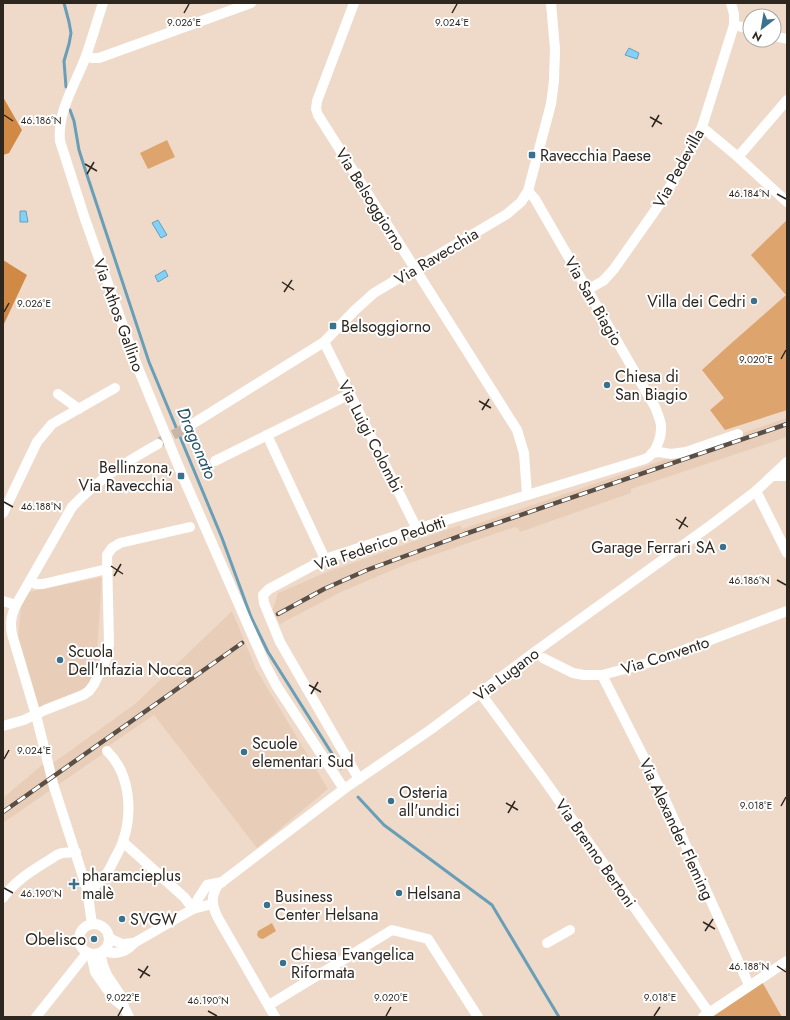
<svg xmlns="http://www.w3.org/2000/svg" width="790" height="1020" viewBox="0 0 790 1020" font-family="Jost,sans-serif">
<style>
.built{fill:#e8ceb8}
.green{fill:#dea46e}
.forest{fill:#d08a45}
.water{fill:#81d1f8;stroke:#689eb7}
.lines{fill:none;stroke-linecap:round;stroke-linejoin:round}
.stream{stroke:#689eb7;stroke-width:3}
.street-tunnel{stroke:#c8b6a7;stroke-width:10;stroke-dasharray:10 5;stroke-linecap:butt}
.street{stroke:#fff;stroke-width:10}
.rail-casing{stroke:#594f46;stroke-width:4.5}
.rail{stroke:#fff;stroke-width:3;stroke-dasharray:9;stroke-linecap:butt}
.ticks{fill:none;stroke:#2e2720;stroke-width:1.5}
.poi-dot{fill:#3a728d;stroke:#fff;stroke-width:1.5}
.labels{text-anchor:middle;stroke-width:4;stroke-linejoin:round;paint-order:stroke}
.poi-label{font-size:16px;fill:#2e2720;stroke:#fff;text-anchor:start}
.street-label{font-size:16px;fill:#2e2720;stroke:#fff}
.water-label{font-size:17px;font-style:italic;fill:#265368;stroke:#fff}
.ticks-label{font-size:10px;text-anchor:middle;fill:#2e2720;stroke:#fff;stroke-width:4;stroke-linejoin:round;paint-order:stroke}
</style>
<rect width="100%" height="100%" fill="#efdac9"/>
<g class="built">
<polygon points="787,418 787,437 631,489 631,493 520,532 518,528 515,527 407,564 341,592 280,624 272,611 278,593 327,572 460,525 462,529"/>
<polygon points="102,577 95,680 79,701 39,711 18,640 21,607 28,592"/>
<polygon points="232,611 256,669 328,789 257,848 154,715 107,747 107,751 3,823 3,798 42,765 53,763 135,704"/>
</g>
<g class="green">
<polygon points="167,140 175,157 148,169 140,153"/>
<polygon points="787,220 787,410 725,430 710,410 724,398 702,370 727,347 786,295 751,255"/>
<polygon points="272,923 276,931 263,939 259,938 257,935 258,931"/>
<polygon points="761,980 782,1017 705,1017"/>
</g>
<g class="forest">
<polygon points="3,97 22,130 9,153 3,155"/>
<polygon points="3,260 27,275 3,326"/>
</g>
<g class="water">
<polygon points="629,48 639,53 637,59 625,55"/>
<polygon points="20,211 26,211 28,222 20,222"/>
<polygon points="158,220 167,235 161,238 152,223"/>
<polygon points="165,270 168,276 158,282 155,276"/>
</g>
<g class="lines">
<g class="stream">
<polyline points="64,3 69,22 71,33 69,44 64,61 66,87"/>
<polyline points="70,110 74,121 79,150 86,172 149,362 222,538 251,617 268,652 341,768"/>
<polyline points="358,797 384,825 492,905 559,1017"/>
</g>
<polyline class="street-tunnel" points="160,442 186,428"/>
<g class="street">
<path d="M103 3C97 21 92 39 86 56 76 83 57 111 60 141L85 219 138 368 183 477 265 664 276 685 344 789"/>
<polyline points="354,3 317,101 316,109 318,115 517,430 524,453 527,495"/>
<polyline points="734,25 750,29"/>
<polyline points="774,36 787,39"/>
<polyline points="86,56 92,58 99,58 251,3"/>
<polyline points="702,127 738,157 787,202"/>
<polyline points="738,157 787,100"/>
<polyline points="587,290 603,281 614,269 659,205 679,171 702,127 734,25 734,14 731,3"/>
<polyline points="324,342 417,529"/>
<polyline points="58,394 79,409"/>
<polyline points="186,428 324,342 355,310 374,293 507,214 521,202 528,191 551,104 554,81 555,49 551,3"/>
<polyline points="267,435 325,559"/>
<polyline points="652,453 659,452 671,454 686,452 738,434"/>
<polyline points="215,461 350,394"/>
<polyline points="773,476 785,476 787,474"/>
<polyline points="756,491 787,553"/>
<polyline points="3,513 37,442 52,424 115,388"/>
<polyline points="30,581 36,584 43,584 107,569"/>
<polyline points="3,601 16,605"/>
<polyline points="543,658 573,673 584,675 602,675 655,661 787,611"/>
<polyline points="602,675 663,795 749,985"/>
<polyline points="481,694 543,778 709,1013"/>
<polyline points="3,726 24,720 45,710 83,695 89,691 94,684 106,659 109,644 107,555 112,548 120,543 190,527"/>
<path d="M359 779 280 642 264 603 263 595 269 589 325 559 417 529 645 459C656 454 662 437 661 425 660 419 657 412 655 407L535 199 528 191"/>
<polyline points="123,842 185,898 193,909"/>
<path d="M87 889C101 885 108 873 114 860 117 854 121 848 123 841 133 812 130 773 107 751"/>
<path d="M3 898C17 878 37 868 57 855L62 853 76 852"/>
<polyline points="193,909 198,899 207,885 222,882"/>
<circle cx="94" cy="939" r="15"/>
<path d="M92 924 87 889 54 787 36 715 12 634C10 623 11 616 16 605L72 507C98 479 126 462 158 444"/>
<polyline points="109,938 122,944 134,943"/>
<polyline points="547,943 570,930"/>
<path d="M104 951C116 955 126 953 134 943L193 909 212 904"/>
<polyline points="100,953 103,965 107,975 121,996 124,1007 129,1017"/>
<polyline points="91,954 95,972 114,999 124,1007"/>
<polyline points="269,1005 392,930 428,939 478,1017"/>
<polyline points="36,1017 87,953"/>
<path d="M275 1017 218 918C212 906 210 897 218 885L344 789 430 730 536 651 711 525 756 491 787 462"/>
<polyline points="703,1017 787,961"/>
</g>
<defs>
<g id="rail">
<polyline points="278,614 324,589 367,570 465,534 787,424"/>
<polyline points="3,812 242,643"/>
</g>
</defs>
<use href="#rail" class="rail-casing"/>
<use href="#rail" class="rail"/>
</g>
<path class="ticks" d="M184 13 189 4M452 13 457 4M4 115 13 121M650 117 662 124M652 127 659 115M85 164 97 171M87 174 94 162M777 194 786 199M282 282 294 290M284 292 292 280M4 312 9 303M781 359 786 350M479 401 491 408M482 410 489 399M4 502 13 507M676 519 688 527M679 529 686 517M111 566 123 574M114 576 121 564M777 580 786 585M309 685 321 692M311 694 318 682M4 759 9 750M506 803 518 810M781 806 786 797M508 813 515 801M4 888 13 893M703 922 715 929M705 931 713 919M777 966 786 972M138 969 150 976M140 978 148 966M208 1011 217 1016M118 1016 123 1007M386 1016 391 1007M654 1016 660 1007"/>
<g class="poi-dot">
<rect x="528" y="151" width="8" height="8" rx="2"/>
<circle cx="754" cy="301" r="4"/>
<rect x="329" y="322" width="8" height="8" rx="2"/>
<circle cx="607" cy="385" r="4"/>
<rect x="177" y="472" width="8" height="8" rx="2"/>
<circle cx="723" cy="547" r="4"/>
<circle cx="60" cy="660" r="4"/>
<circle cx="244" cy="752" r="4"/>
<circle cx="391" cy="801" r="4"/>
<path d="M72 878h4v4h4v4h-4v4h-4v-4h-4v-4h4z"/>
<circle cx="399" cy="893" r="4"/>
<circle cx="267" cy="905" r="4"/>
<circle cx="122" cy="919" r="4"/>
<circle cx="94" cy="939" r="4"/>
<circle cx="283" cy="963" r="4"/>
</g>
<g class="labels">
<g class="poi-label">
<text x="540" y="161">Ravecchia Paese</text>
<text x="746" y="307" text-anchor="end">Villa dei Cedri</text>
<text x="341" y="332">Belsoggiorno</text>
<text x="615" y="382">Chiesa di<tspan x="615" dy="18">San Biagio</tspan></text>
<text x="173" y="473" text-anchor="end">Bellinzona,<tspan x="173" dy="18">Via Ravecchia</tspan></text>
<text x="715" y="553" text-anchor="end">Garage Ferrari SA</text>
<text x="68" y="657">Scuola<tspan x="68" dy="18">Dell'Infazia Nocca</tspan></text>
<text x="252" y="749">Scuole<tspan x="252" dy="18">elementari Sud</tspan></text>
<text x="399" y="798">Osteria<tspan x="399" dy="18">all'undici</tspan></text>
<text x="82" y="881">pharamcieplus<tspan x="82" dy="18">malè</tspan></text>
<text x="407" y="899">Helsana</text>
<text x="275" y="902">Business<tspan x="275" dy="18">Center Helsana</tspan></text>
<text x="130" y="925">SVGW</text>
<text x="86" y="945" text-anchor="end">Obelisco</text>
<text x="291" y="960">Chiesa Evangelica<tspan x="291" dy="18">Riformata</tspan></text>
</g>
<g class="street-label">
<text transform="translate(678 168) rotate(-61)" y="6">Via Pedevilla</text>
<text transform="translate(371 199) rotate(58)" y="6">Via Belsoggiorno</text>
<text transform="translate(436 256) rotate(-31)" y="6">Via Ravecchia</text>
<text transform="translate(594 301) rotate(60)" y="6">Via San Biagio</text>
<text transform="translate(119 315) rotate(70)" y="6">Via Athos Gallino</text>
<text transform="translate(371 436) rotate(63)" y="6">Via Luigi Colombi</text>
<text transform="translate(380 543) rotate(-19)" y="6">Via Federico Pedotti</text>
<text transform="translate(665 655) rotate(-18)" y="6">Via Convento</text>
<text transform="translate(506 674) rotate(-37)" y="6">Via Lugano</text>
<text transform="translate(677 829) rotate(65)" y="6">Via Alexander Fleming</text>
<text transform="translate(596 853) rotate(55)" y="6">Via Brenno Bertoni</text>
</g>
<g class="water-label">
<text transform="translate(197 443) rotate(67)" y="6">Dragonato</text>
</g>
</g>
<g class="ticks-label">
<text x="184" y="26">9.026°E</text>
<text x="452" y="26">9.024°E</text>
<text x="41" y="124">46.186°N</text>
<text x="749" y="197">46.184°N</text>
<text x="34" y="307">9.026°E</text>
<text x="756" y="363">9.020°E</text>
<text x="41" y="510">46.188°N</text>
<text x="749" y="584">46.186°N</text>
<text x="34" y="754">9.024°E</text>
<text x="756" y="809">9.018°E</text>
<text x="41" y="897">46.190°N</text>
<text x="749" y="970">46.188°N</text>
<text x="123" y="1001">9.022°E</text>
<text x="391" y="1001">9.020°E</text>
<text x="660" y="1001">9.018°E</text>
<text x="208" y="1004">46.190°N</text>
</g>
<rect width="790" height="1020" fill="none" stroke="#2e2720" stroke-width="8"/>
<g transform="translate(762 28) rotate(211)"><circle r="19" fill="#ffffff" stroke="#aba9a6"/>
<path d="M0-3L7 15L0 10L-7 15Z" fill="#3a728d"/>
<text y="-6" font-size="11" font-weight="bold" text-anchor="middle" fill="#2e2720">N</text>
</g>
</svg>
